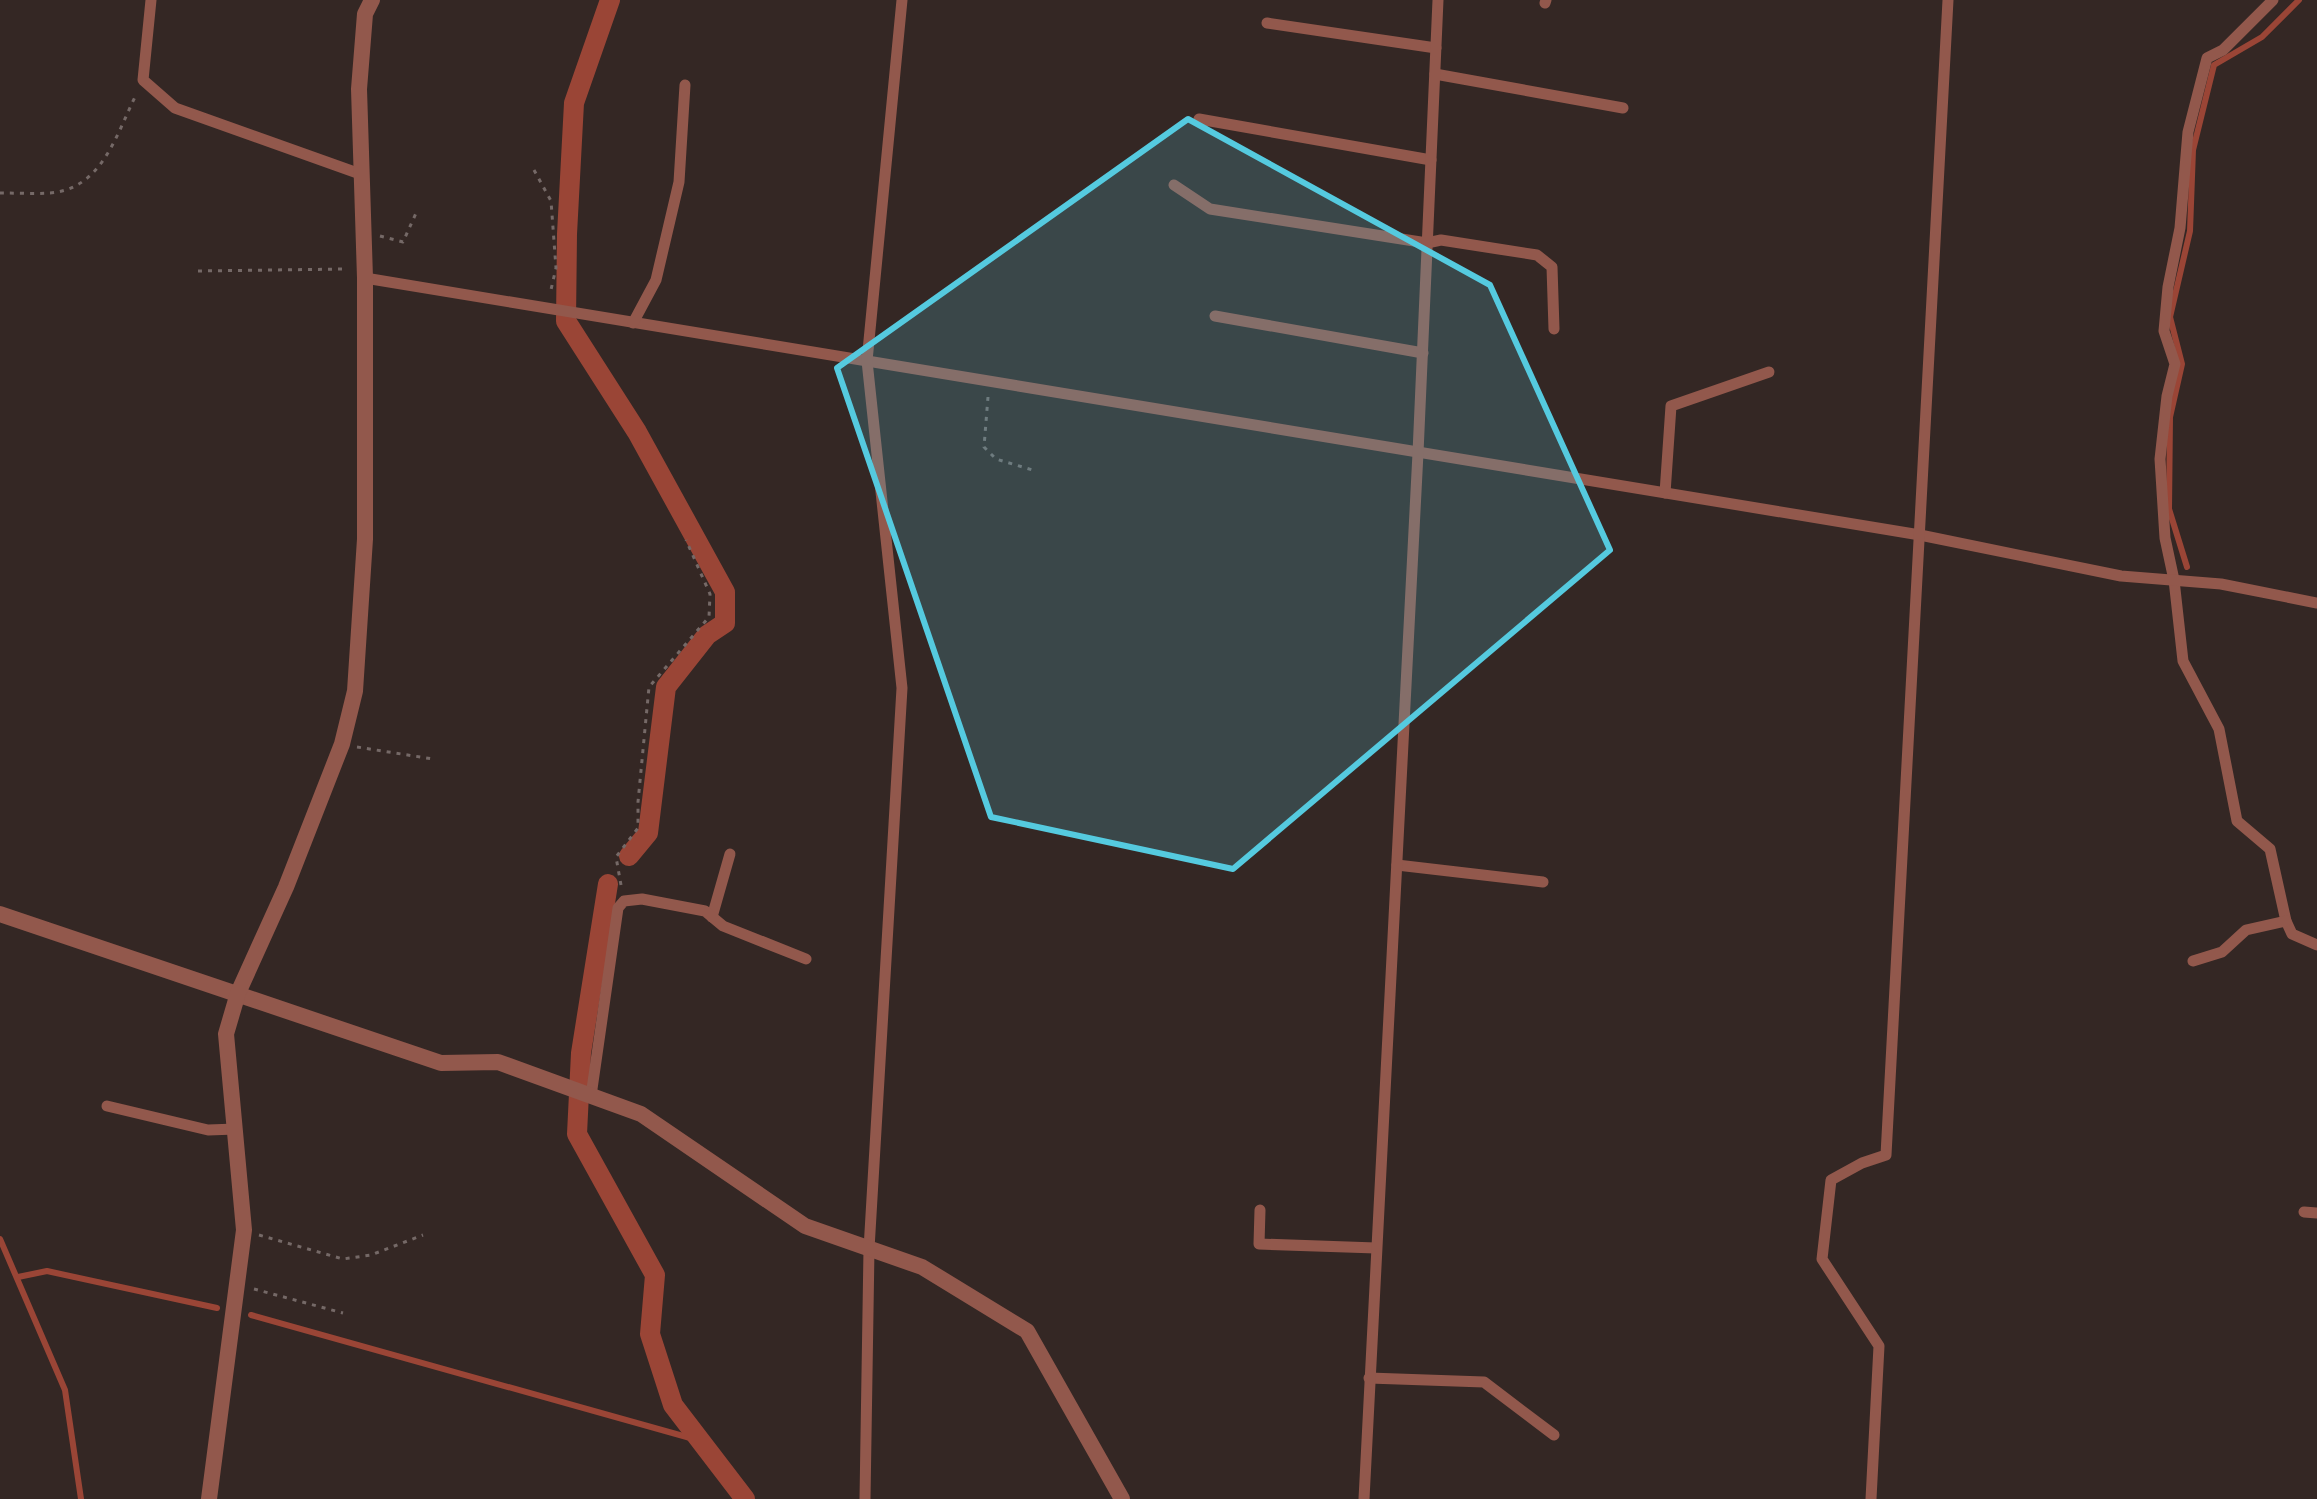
<svg xmlns="http://www.w3.org/2000/svg" width="2317" height="1499" viewBox="0 0 2317 1499" font-family="'Alegreya Sans',sans-serif">
<style>
.lines{fill:none;stroke-linecap:round;stroke-linejoin:round}
.stream{stroke:#9a4536;stroke-width:6}
.canal{stroke:#9a4536;stroke-width:20}
.path{stroke:#756967;stroke-width:3;stroke-dasharray:4 6;stroke-linecap:butt}
.service{stroke:#92584c;stroke-width:11}
.tertiary{stroke:#92584c;stroke-width:16}
.marked{fill:#55cadf;fill-opacity:0.2;stroke:#55cadf;stroke-width:6;stroke-linejoin:round}
</style>
<rect width="100%" height="100%" fill="#342724"/>
<g class="lines">
<g class="stream">
<polyline points="2187,567 2169,509 2170,417 2182,364 2170,317 2190,231 2193,150 2214,65 2262,37 2299,0"/>
<polyline points="0,1239 65,1390 81,1499"/>
<polyline points="18,1277 47,1271 217,1308"/>
<polyline points="251,1315 701,1441"/>
</g>
<g class="canal">
<polyline points="610,0 574,103 567,234 566,321 637,432 725,592 725,623 707,635 666,687 648,833 629,856"/>
<polyline points="608,884 581,1053 577,1134 655,1275 650,1334 673,1405 745,1499"/>
</g>
<g class="path">
<polyline points="534,170 551,201 556,268 550,294"/>
<path d="M0 193C16 193 34 194 50 193 102 189 116 135 136 95"/>
<polyline points="380,236 403,242 417,211"/>
<polyline points="198,271 347,269"/>
<polyline points="988,397 984,447 996,459 1036,471"/>
<polyline points="357,747 433,759"/>
<polyline points="621,885 616,857 638,828 638,802 649,687 709,617 710,594 686,540"/>
<polyline points="259,1235 343,1259 371,1255 423,1235"/>
<polyline points="254,1289 343,1313"/>
</g>
<g class="service">
<polyline points="151,0 143,80 175,108 363,175"/>
<polyline points="2273,0 2223,50 2207,58 2188,132 2180,228 2168,287 2164,331 2175,364 2167,396 2160,459 2165,538 2174,580 2183,661 2219,729 2237,821 2270,849 2286,921 2292,934 2317,945"/>
<polyline points="1545,3 1546,0"/>
<polyline points="1267,23 1436,48"/>
<polyline points="1435,74 1623,108"/>
<polyline points="1199,119 1431,160"/>
<polyline points="1174,185 1210,209 1427,243 1441,240 1537,255 1552,267 1554,329"/>
<polyline points="365,278 1920,535 2121,576 2221,584 2317,603"/>
<polyline points="1215,316 1423,353"/>
<polyline points="633,323 656,280 679,182 685,85"/>
<polyline points="1665,493 1671,406 1769,372"/>
<polyline points="1397,865 1543,882"/>
<polyline points="712,917 730,854"/>
<polyline points="2193,961 2222,952 2246,930 2286,921"/>
<polyline points="591,1096 618,908 624,901 642,899 705,911 723,926 806,959"/>
<polyline points="107,1106 208,1130 236,1129"/>
<polyline points="1260,1210 1259,1244 1376,1248"/>
<polyline points="2304,1212 2317,1213"/>
<polyline points="1369,1378 1484,1382 1554,1435"/>
<polyline points="865,1499 869,1249 902,688 867,361 902,0"/>
<polyline points="1364,1499 1418,453 1438,0"/>
<polyline points="1871,1499 1879,1346 1822,1259 1831,1180 1862,1163 1886,1155 1948,0"/>
</g>
<g class="tertiary">
<polyline points="0,914 441,1063 498,1062 641,1114 805,1226 922,1267 1027,1331 1122,1499"/>
<polyline points="209,1499 244,1230 226,1034 238,993 286,887 342,744 355,691 365,539 365,278 359,89 365,14 372,0"/>
</g>
</g>
<path class="marked" d="M1188 119 1490 285 1610 550 1233 869 991 817 837 368Z"/>
</svg>
